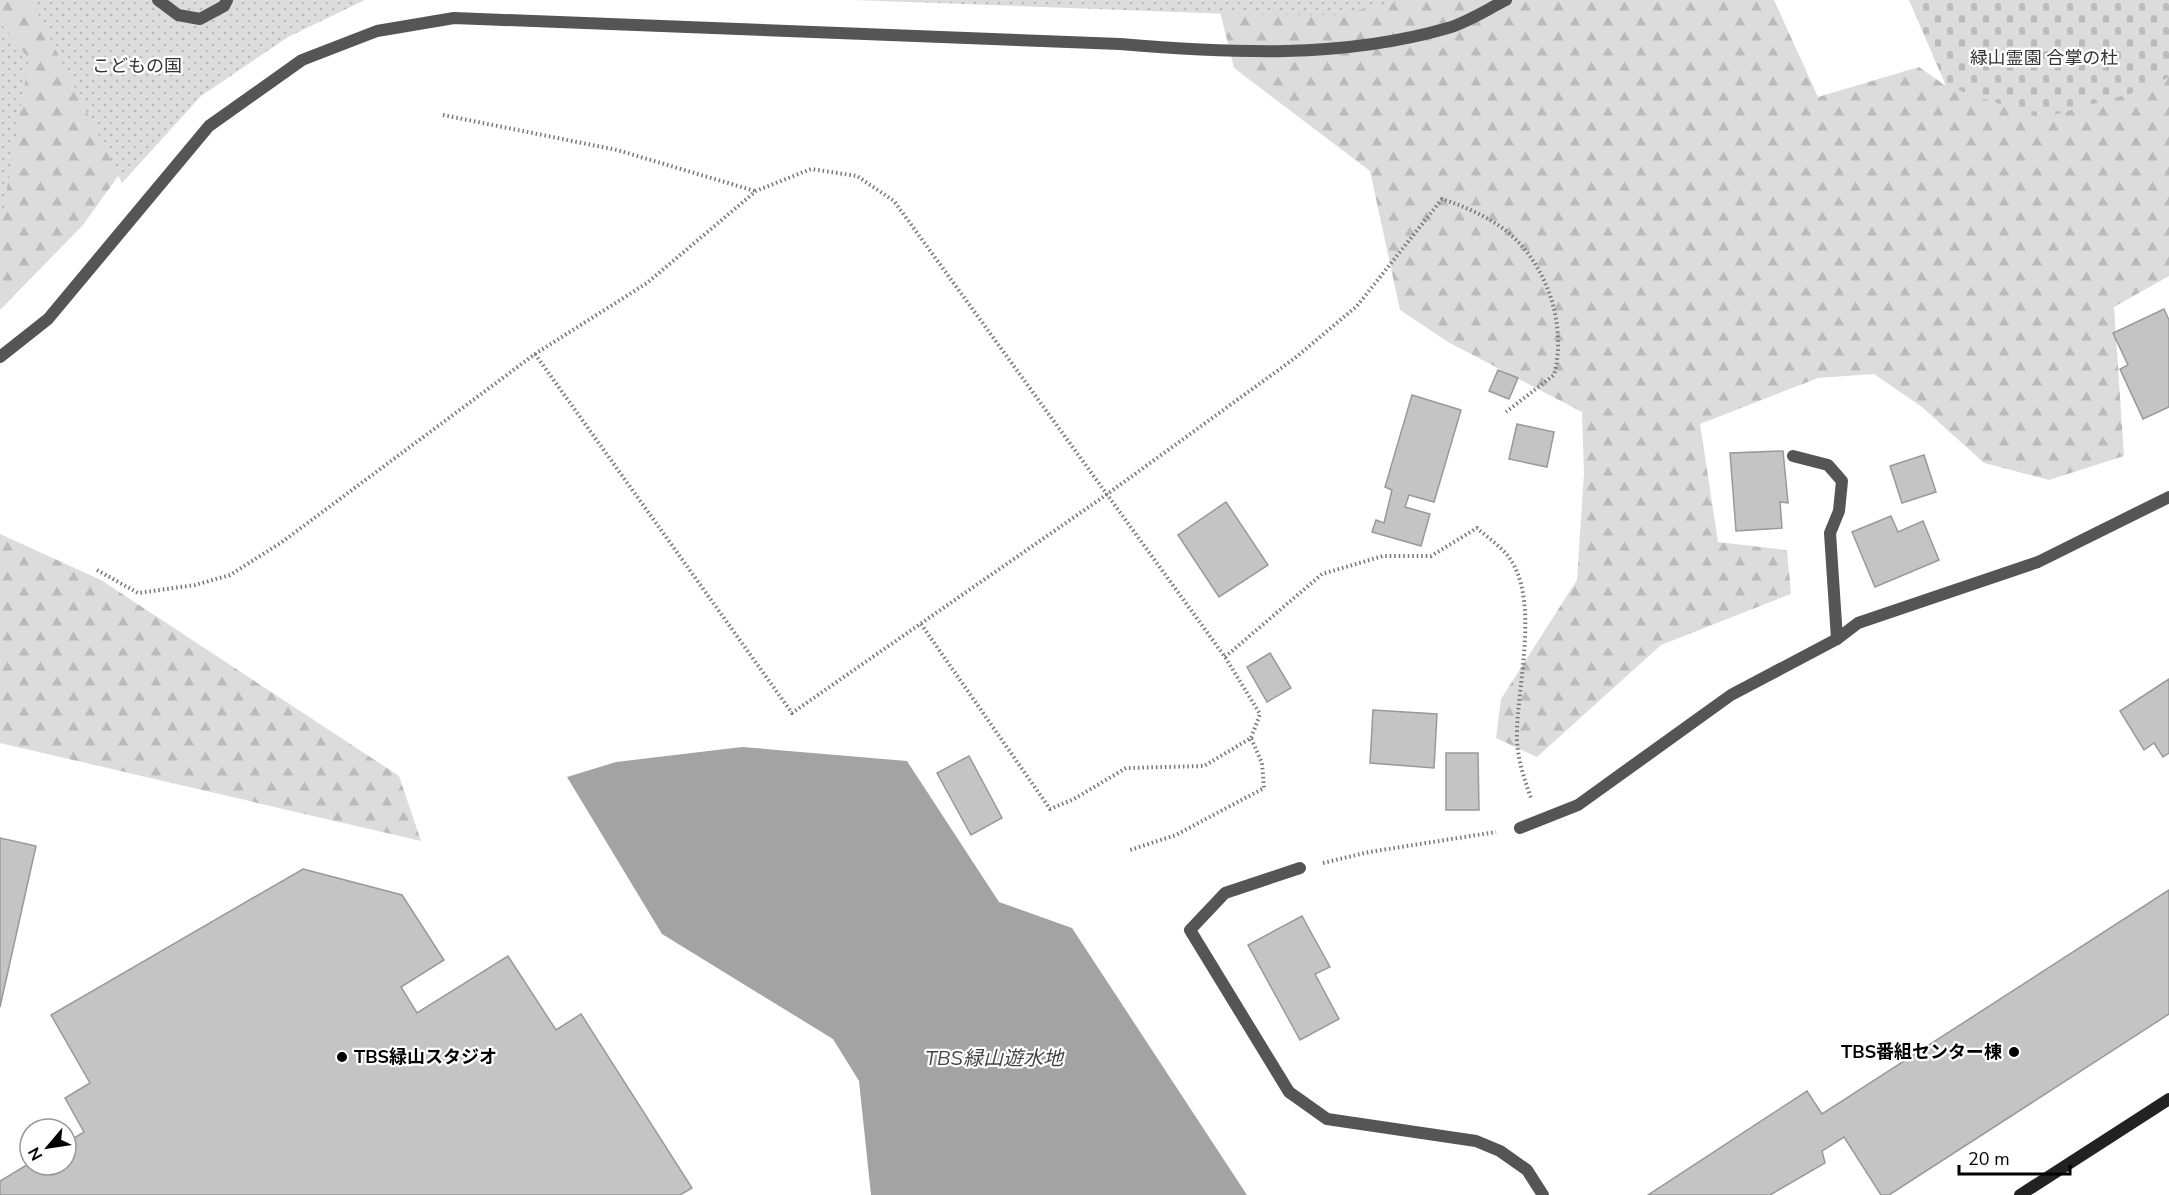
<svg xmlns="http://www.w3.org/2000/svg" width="2169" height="1195" viewBox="0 0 2169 1195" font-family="'Nunito Sans','Noto Sans JP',sans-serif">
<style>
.forest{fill:url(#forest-firs)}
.cemetery{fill:url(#cemetery-stones)}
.park{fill:url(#park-dots)}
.water{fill:#a3a3a3}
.building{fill:#c4c4c4;stroke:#999;stroke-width:1.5}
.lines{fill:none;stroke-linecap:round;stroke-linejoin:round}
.path{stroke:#777;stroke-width:4;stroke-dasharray:1.5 3;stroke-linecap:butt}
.service{stroke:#555;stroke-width:12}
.pedestrian{stroke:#555;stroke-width:12}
.minor{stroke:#555;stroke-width:12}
.secondary{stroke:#222;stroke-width:12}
.poi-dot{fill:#000;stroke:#fff;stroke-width:2}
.labels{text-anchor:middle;stroke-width:4.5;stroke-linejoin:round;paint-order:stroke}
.park-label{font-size:18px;fill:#333;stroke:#fff}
.poi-label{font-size:18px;font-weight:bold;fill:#000;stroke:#fff;text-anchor:end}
.water-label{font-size:20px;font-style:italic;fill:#444;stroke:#fff}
</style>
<defs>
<pattern id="forest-firs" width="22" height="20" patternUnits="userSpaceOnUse" patternTransform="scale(1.5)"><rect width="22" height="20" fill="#dcdcdc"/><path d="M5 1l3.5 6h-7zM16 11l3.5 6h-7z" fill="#bbb"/></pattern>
<pattern id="cemetery-stones" width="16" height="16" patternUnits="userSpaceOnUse" patternTransform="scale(1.5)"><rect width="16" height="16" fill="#dcdcdc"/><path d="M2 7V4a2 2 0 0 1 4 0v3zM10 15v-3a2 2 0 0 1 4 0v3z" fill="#bbb"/></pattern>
<pattern id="park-dots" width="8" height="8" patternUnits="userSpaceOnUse" patternTransform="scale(1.5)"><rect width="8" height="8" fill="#dcdcdc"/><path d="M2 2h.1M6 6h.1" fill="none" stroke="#bbb" stroke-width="1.8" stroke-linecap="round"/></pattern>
</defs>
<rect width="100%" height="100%" fill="#fff"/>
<g class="forest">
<polygon points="0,0 262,0 192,73 83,225 0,310"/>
<polygon points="1217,0 1774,0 1818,97 1919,67 1946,86 2169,67 2169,276 2114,307 2124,456 2049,480 1984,463 1922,407 1874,374 1818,378 1700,424 1718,542 1787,550 1791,594 1661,645 1537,757 1496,738 1501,699 1577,580 1584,473 1582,412 1448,342 1400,310 1370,171 1234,68"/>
<polygon points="0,534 101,580 399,776 421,841 0,743"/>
</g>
<polygon class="cemetery" points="1909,0 2169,0 2169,77 2140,91 2042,118 1946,86"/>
<g class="park">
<polygon points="31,0 365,0 288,37 201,96 122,183"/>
<polygon points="854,0 1408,0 1334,15 1230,14"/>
<polygon points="0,22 29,59 0,230"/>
</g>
<polygon class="water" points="742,747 907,761 999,902 1072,928 1247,1195 871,1195 859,1081 833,1039 662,934 567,777 616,762"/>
<g class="building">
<polygon points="2164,309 2169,320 2169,407 2143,419 2120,369 2128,365 2113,333"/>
<polygon points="1498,370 1518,378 1509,399 1489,391"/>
<polygon points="1412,395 1461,410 1434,502 1409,495 1405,507 1430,514 1421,546 1372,532 1376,520 1384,523 1392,490 1385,487"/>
<polygon points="1517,424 1554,432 1547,467 1509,459"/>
<polygon points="1783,451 1788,503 1780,502 1782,528 1736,531 1730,453"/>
<polygon points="1924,455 1936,492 1902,503 1890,466"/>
<polygon points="1226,502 1268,565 1219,597 1178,535"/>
<polygon points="1891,516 1898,532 1923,521 1939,560 1875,587 1852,532"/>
<polygon points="1270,653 1291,688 1267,702 1247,667"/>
<polygon points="2169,679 2169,753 2163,757 2154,743 2144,750 2120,711"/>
<polygon points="1373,710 1437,714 1434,768 1370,763"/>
<polygon points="1446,753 1478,753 1479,810 1446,810"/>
<polygon points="969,756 1002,818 971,835 937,773"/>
<polygon points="0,838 36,846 0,1007"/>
<polygon points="303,869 402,895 444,960 401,987 417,1013 508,956 556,1030 581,1014 692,1188 680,1195 0,1195 0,1181 30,1163 66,1165 66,1143 84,1132 65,1098 90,1083 51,1015"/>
<polygon points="2169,890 2169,1014 1889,1195 1881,1195 1844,1137 1822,1151 1825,1163 1770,1195 1648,1195 1807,1091 1822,1114"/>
<polygon points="1302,916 1330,967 1315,974 1339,1019 1300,1040 1248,945"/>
</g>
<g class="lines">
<g class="path">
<polyline points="443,115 617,150 755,191"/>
<path d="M535 354 792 713 1106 495 1295 358 1357 306 1442 199C1463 206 1482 214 1501 227 1545 258 1568 323 1554 375L1506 412"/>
<polyline points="97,570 138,593 195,585 230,575 282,542 535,354 647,283 756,191 811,169 857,176 894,201 1225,657 1260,714 1251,738"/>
<polyline points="921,624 1050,809 1074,799 1126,768 1204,766 1251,738 1262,763 1264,788 1176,835 1130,850"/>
<path d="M1225 657 1322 574 1383 556H1431L1477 528C1487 537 1500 546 1508 556 1540 597 1518 682 1517 731 1516 755 1523 775 1531 798"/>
<polyline points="1323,863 1369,852 1496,832"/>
</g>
<g class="service">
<polyline points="158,0 178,15 200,19 224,6 227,0"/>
<polyline points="1793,456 1828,465 1842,481 1839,511 1830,533 1837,639"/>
</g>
<path class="pedestrian" d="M0 357 48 319 209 126 302 60 377 31 454 18 1120 44C1230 53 1341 59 1448 28 1468 22 1488 9 1506 0"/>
<g class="minor">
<polyline points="1520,828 1578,805 1731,695 1837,639 1858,623 2038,562 2169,497"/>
<polyline points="1300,868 1225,893 1190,930 1289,1092 1327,1119 1476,1141 1500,1151 1527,1170 1543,1195"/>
</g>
<polyline class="secondary" points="2020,1195 2169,1099"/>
</g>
<g class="poi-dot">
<circle cx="2014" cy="1052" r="6"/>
<circle cx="342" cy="1057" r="6"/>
</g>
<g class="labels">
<g class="park-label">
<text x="2044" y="64">緑山霊園 合掌の杜</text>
<text x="137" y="72">こどもの国</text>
</g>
<g class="poi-label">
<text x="2002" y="1058">TBS番組センター棟</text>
<text x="354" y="1063" text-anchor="start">TBS緑山スタジオ</text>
</g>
<g class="water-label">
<text x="994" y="1065">TBS緑山遊水地</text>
</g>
</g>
<g transform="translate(48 1147) rotate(241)"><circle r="28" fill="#ffffff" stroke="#999999" stroke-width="1.5"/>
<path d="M0-4.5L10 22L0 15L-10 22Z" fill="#000000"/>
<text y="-9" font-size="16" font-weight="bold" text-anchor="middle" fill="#000000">N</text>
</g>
<path d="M1959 1165v9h111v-9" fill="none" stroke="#000000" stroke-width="3"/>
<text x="1968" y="1165" font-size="18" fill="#000000" stroke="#ffffff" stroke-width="4.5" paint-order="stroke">20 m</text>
</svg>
